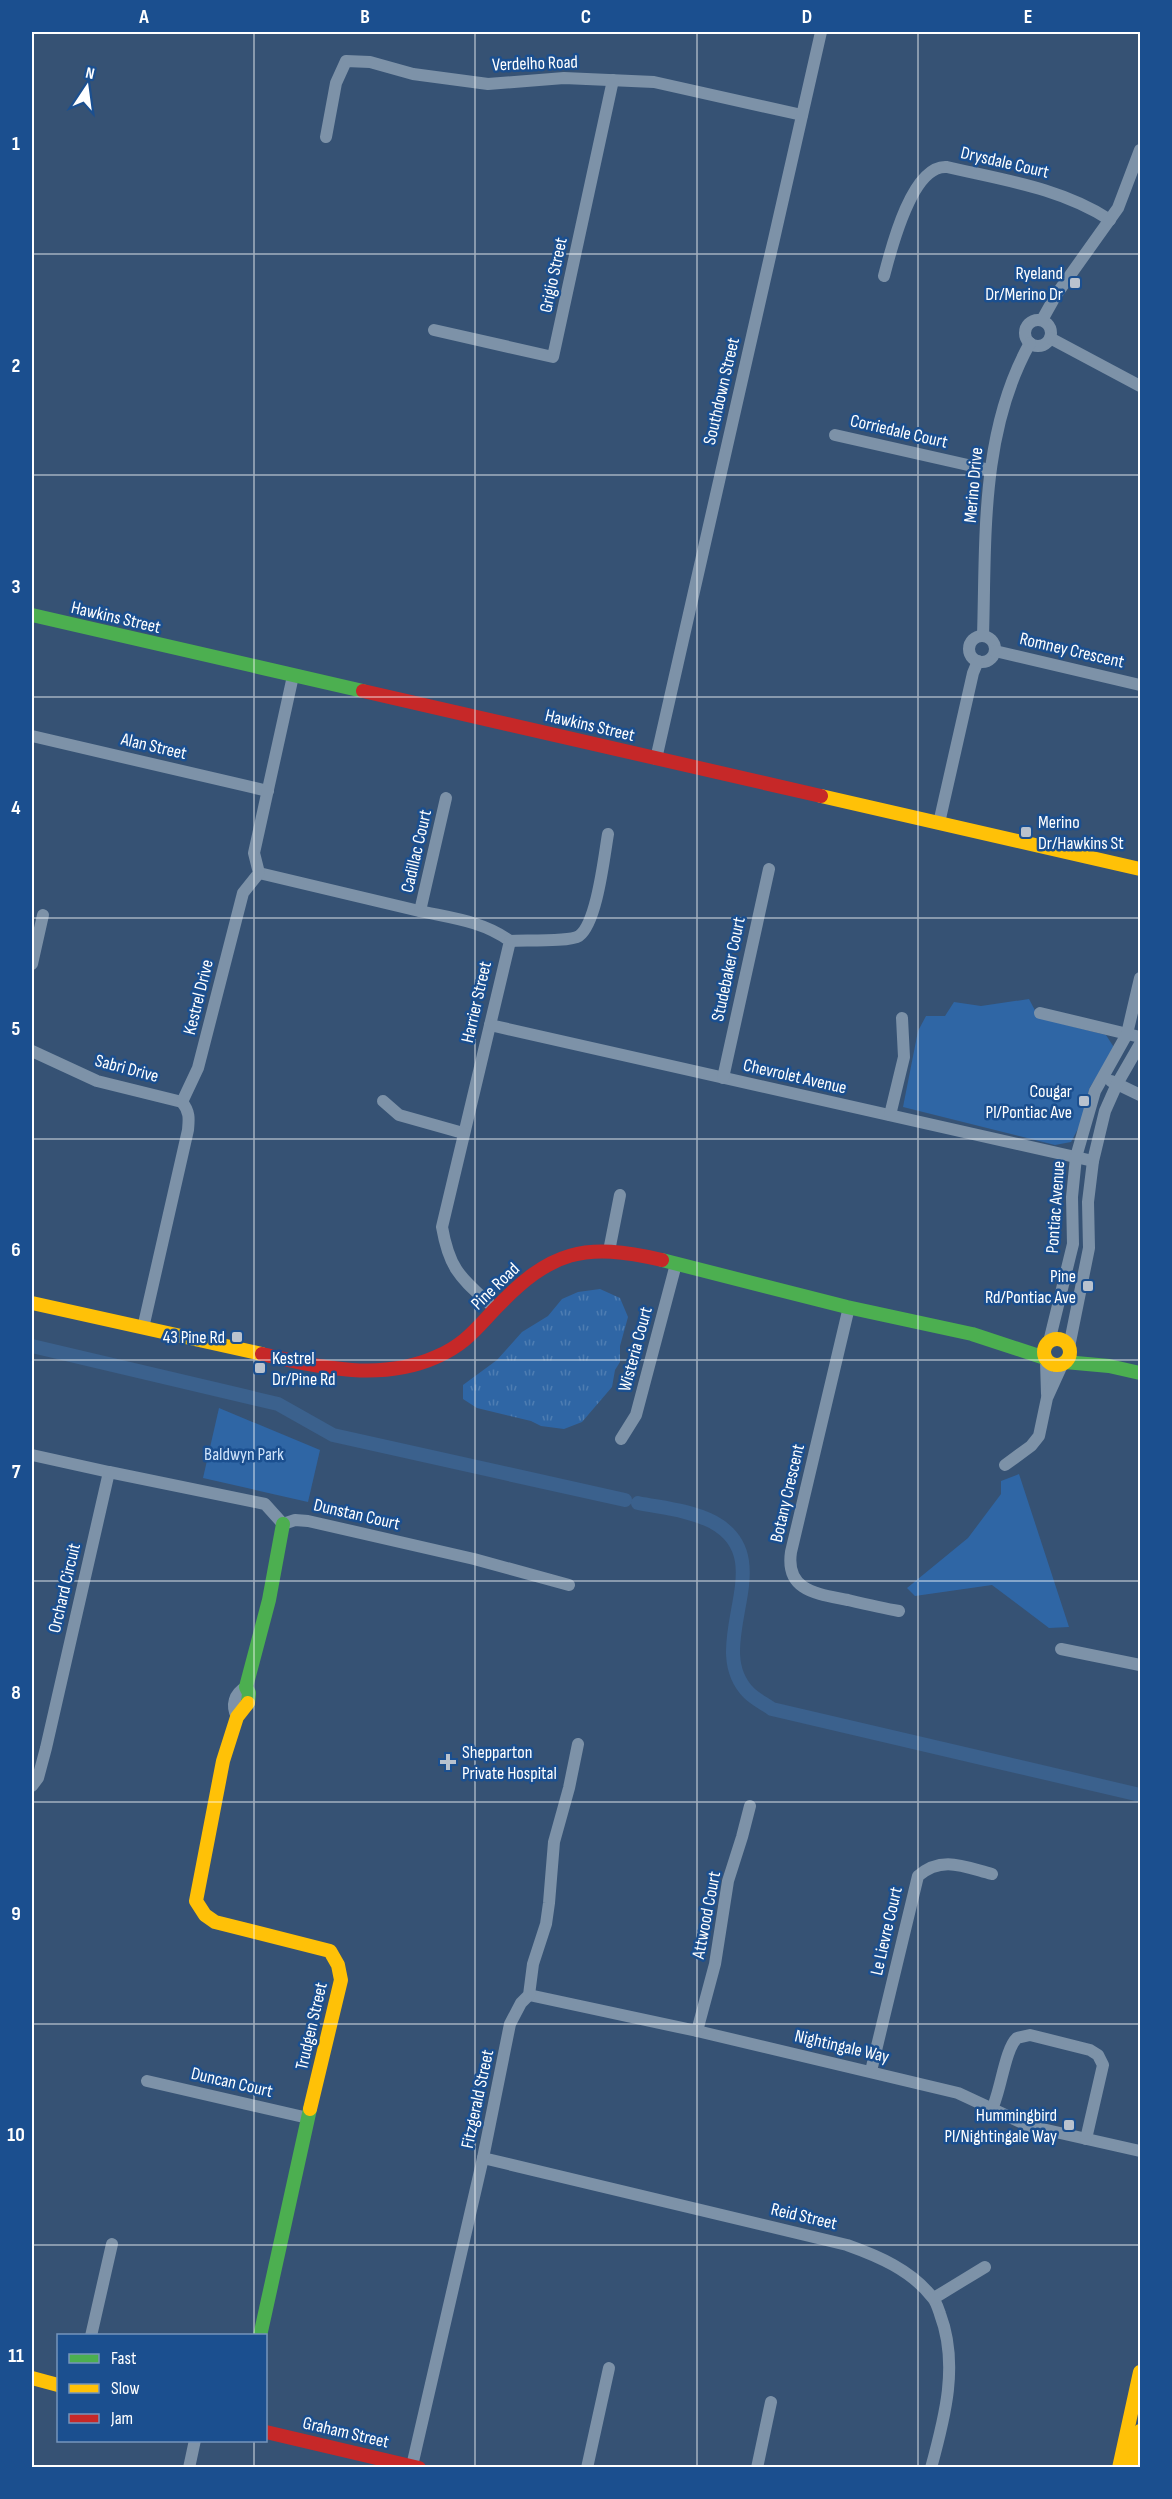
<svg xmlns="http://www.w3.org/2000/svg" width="1172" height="2499" viewBox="0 0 1172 2499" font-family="'Sofia Sans Condensed',sans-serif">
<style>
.grass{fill:url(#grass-tufts)}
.park{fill:#2f66a5}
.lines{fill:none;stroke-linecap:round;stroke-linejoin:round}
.canal{stroke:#3b618d;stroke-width:14}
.street{stroke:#7d92a8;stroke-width:12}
.fast{stroke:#4caf50;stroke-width:14}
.slow{stroke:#ffc107;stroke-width:14}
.jam{stroke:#c62828;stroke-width:14}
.grid{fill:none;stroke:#fff;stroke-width:1.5;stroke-opacity:0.55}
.poi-dot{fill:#b9c2ce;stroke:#1b4f8f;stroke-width:2}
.labels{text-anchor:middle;stroke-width:5;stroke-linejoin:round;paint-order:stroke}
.street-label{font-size:18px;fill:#fff;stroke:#1b4f8f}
.poi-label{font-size:18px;fill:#fff;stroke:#1b4f8f;text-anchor:end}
.park-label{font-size:18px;fill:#cfe3fa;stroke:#1b4f8f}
.neatline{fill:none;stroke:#fff;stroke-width:2}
.grid-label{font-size:20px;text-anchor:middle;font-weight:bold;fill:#fff}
</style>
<defs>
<pattern id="grass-tufts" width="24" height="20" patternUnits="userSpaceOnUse" patternTransform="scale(1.5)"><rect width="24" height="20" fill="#2f66a5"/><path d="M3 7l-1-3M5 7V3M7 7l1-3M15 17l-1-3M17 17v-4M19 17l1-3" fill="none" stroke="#4e7db2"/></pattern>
</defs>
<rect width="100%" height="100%" fill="#365274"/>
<polygon class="grass" points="600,1289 620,1298 628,1317 620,1346 620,1362 615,1370 612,1387 582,1422 564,1429 541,1426 531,1421 477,1408 463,1399 463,1385 497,1360 522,1332 548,1316 562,1299 578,1292"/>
<g class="park">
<polygon points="1029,999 1039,1018 1106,1035 1115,1049 1090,1087 1080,1125 1071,1142 1055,1145 903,1107 918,1031 926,1016 945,1016 954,1002 981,1006"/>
<polygon points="219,1408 320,1450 308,1502 203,1478"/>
<polygon points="1019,1474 1069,1627 1049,1628 992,1585 915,1596 907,1588 968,1538 1001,1494 1001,1481"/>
</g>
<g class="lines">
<g class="canal">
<polyline points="32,1346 278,1404 333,1435 625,1500"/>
<path d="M638 1503C663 1508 689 1510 713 1522 783 1560 701 1645 749 1693 755 1699 765 1704 772 1709L1140 1795"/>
</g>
<g class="street">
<polyline points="326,137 336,83 346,61 370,62 413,74 488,84 564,78 654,82 802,115"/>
<path d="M884 276C891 249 912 164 947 167 1003 180 1061 188 1110 220"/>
<circle cx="1038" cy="333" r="13"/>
<polyline points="1042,320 1056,295 1118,208 1140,150"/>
<polyline points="434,330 553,357 613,80"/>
<polyline points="1050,338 1140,386"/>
<polyline points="835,435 990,470"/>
<path d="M983 636C986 538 980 432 1030 343"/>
<circle cx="982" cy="649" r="13"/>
<polyline points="995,651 1140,685"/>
<polyline points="32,736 268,791"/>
<polyline points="656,759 821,32"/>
<polyline points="939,823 973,673 978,661"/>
<path d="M259 873C311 885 363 898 415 910 449 918 481 920 510 941L442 1227C450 1273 463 1279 495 1309"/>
<polyline points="420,911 446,798"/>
<path d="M510 941C523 940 570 942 579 936 597 923 604 857 608 834"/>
<polyline points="32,964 43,915"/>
<polyline points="1040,1013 1140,1037"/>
<polyline points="490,1025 1093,1161"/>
<polyline points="32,1051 97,1081 182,1102"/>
<polyline points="723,1078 769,869"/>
<polyline points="1111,1081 1140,1095"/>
<polyline points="383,1101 399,1115 463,1133"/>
<polyline points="890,1115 904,1057 902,1018"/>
<polyline points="609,1251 620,1195"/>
<path d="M849 1307 791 1552C785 1592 819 1594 848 1600 865 1604 882 1608 899 1611"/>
<path d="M143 1328 188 1130C189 1119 190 1112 182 1102L198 1068 243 893 259 873 254 853 293 676"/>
<polyline points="1049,1342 1073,1244 1072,1197 1076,1157 1095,1091 1127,1034 1140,978"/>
<polyline points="1069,1347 1089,1248 1088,1202 1093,1161 1105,1111 1117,1084 1140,1044"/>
<polyline points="1046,1361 1047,1394"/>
<polyline points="621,1439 636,1415 676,1264"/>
<polyline points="32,1455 109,1472 46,1748 38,1778 32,1786"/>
<polyline points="1005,1465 1031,1446 1039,1436 1047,1398 1062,1365"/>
<polyline points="109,1472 265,1504 283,1524 295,1520 308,1521 474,1559 569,1585"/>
<polyline points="1061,1649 1140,1665"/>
<path d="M237 1717C231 1705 234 1694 246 1687"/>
<polyline points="529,1995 697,2031 958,2093 1029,2126 1140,2151"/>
<polyline points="697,2031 715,1964 728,1881 742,1837 750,1806"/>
<path d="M871 2071 918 1876C942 1855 965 1867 992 1874"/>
<polyline points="147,2081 308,2118"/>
<path d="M992 2109C1001 2090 1005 2049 1017 2038L1030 2035 1090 2050 1098 2055 1103 2065 1086 2139"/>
<path d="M483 2158 847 2245C878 2256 911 2270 932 2297 936 2301 938 2308 940 2314 959 2364 945 2417 931 2468"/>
<polyline points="934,2298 985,2267"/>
<polyline points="91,2336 112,2244"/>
<polyline points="412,2466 483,2158 510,2024 521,2003 529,1995 533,1964 546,1924 549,1903 554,1842 569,1788 578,1744"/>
<polyline points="189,2468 195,2440"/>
<polyline points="587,2468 609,2368"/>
<polyline points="757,2468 771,2402"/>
</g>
<g class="fast">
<polyline points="32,615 363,691"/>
<polyline points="662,1260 847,1307 972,1334 1045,1358"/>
<polyline points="1065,1362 1109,1366 1140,1373"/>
<polyline points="248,1703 249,1693 246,1687 269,1600 283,1524"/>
<polyline points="260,2336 310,2109"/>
</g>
<g class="slow">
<polyline points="821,796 1140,869"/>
<polyline points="32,1303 262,1354"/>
<circle cx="1057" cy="1352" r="13"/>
<polyline points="248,1703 237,1717 223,1761 196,1901 205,1915 215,1922 330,1951 338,1965 341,1980 310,2109"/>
<polyline points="32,2378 58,2385"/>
<polyline points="1119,2468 1140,2372"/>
<polyline points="1132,2468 1140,2431"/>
</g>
<g class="jam">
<polyline points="363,691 821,796"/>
<path d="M262 1354C319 1367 380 1382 436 1357 464 1345 475 1330 495 1309 551 1250 584 1242 662 1260"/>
<polyline points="266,2432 419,2468"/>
</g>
</g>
<path class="grid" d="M254 32V2336M475 32V2468M697 32V2468M918 32V2468M32 254H1140M32 475H1140M32 697H1140M32 918H1140M32 1139H1140M32 1360H1140M32 1581H1140M32 1802H1140M32 2024H1140M32 2245H1140M254 2440V2468"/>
<g class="poi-dot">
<rect x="1069" y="277" width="12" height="12" rx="3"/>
<rect x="1020" y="826" width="12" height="12" rx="3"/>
<rect x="1078" y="1095" width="12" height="12" rx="3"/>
<rect x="1082" y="1280" width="12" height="12" rx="3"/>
<rect x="231" y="1331" width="12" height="12" rx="3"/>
<rect x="254" y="1362" width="12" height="12" rx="3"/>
<path d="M445 1753h6v6h6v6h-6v6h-6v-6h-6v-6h6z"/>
<rect x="1063" y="2119" width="12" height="12" rx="3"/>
</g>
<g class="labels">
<g class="street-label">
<text transform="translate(535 63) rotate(-2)" y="6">Verdelho Road</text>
<text transform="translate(1005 162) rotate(13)" y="6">Drysdale Court</text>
<text transform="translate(553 275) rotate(-78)" y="6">Grigio Street</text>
<text transform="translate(721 391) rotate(-77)" y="6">Southdown Street</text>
<text transform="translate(899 431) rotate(13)" y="6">Corriedale Court</text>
<text transform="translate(973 485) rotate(-85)" y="6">Merino Drive</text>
<text transform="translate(116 617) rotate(13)" y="6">Hawkins Street</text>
<text transform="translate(1072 650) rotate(13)" y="6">Romney Crescent</text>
<text transform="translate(590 725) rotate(13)" y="6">Hawkins Street</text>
<text transform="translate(154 746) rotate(13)" y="6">Alan Street</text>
<text transform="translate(416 851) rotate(-77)" y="6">Cadillac Court</text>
<text transform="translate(728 969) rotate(-78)" y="6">Studebaker Court</text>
<text transform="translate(198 997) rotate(-76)" y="6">Kestrel Drive</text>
<text transform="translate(476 1002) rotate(-77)" y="6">Harrier Street</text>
<text transform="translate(127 1068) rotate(15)" y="6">Sabri Drive</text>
<text transform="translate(795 1076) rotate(13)" y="6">Chevrolet Avenue</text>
<text transform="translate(1055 1207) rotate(-86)" y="6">Pontiac Avenue</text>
<text transform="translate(495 1286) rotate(-44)" y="6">Pine Road</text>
<text transform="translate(635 1349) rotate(-75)" y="6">Wisteria Court</text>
<text transform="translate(787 1493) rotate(-77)" y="6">Botany Crescent</text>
<text transform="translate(357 1514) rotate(13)" y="6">Dunstan Court</text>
<text transform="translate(64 1588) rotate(-77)" y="6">Orchard Circuit</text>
<text transform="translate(706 1915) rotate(-79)" y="6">Attwood Court</text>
<text transform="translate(886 1931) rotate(-77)" y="6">Le Lievre Court</text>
<text transform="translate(311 2026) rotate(-77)" y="6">Trudgen Street</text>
<text transform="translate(842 2046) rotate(13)" y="6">Nightingale Way</text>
<text transform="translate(232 2082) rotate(13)" y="6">Duncan Court</text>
<text transform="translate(477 2099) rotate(-78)" y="6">Fitzgerald Street</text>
<text transform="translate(804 2216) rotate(13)" y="6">Reid Street</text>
<text transform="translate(346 2432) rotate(13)" y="6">Graham Street</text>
</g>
<g class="poi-label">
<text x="1063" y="279">Ryeland<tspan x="1063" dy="21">Dr/Merino Dr</tspan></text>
<text x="1038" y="828" text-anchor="start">Merino<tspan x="1038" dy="21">Dr/Hawkins St</tspan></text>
<text x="1072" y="1097">Cougar<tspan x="1072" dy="21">Pl/Pontiac Ave</tspan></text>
<text x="1076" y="1282">Pine<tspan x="1076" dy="21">Rd/Pontiac Ave</tspan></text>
<text x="225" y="1343">43 Pine Rd</text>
<text x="272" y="1364" text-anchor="start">Kestrel<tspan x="272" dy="21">Dr/Pine Rd</tspan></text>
<text x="462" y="1758" text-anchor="start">Shepparton<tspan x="462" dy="21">Private Hospital</tspan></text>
<text x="1057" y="2121">Hummingbird<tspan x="1057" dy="21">Pl/Nightingale Way</tspan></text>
</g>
<g class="park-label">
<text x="244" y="1460">Baldwyn Park</text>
</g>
</g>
<rect width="1172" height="2499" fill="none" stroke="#1b4f8f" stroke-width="66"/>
<rect x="57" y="2334" width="210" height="108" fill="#1b4f8f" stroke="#7695bc" stroke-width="1.5"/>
<rect x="69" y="2354" width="30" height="9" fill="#4caf50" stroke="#7695bc" stroke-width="1.5"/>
<text x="111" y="2364" font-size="18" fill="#ffffff">Fast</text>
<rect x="69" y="2384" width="30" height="9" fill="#ffc107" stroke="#7695bc" stroke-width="1.5"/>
<text x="111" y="2394" font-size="18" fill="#ffffff">Slow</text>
<rect x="69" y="2414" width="30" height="9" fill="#c62828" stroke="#7695bc" stroke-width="1.5"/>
<text x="111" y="2424" font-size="18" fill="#ffffff">Jam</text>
<g transform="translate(87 87) rotate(13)" stroke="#1b4f8f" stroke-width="4.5" paint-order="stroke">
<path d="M0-4.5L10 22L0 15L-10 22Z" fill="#ffffff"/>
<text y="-9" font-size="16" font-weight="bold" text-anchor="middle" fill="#ffffff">N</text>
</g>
<rect x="33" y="33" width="1106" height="2433" class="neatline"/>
<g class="grid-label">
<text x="144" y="23">A</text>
<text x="365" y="23">B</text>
<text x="586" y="23">C</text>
<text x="807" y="23">D</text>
<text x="1028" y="23">E</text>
<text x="16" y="150">1</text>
<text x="16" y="372">2</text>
<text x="16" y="593">3</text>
<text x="16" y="814">4</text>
<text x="16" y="1035">5</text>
<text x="16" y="1256">6</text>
<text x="16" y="1478">7</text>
<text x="16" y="1699">8</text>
<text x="16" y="1920">9</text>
<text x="16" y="2141">10</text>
<text x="16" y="2362">11</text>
</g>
</svg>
